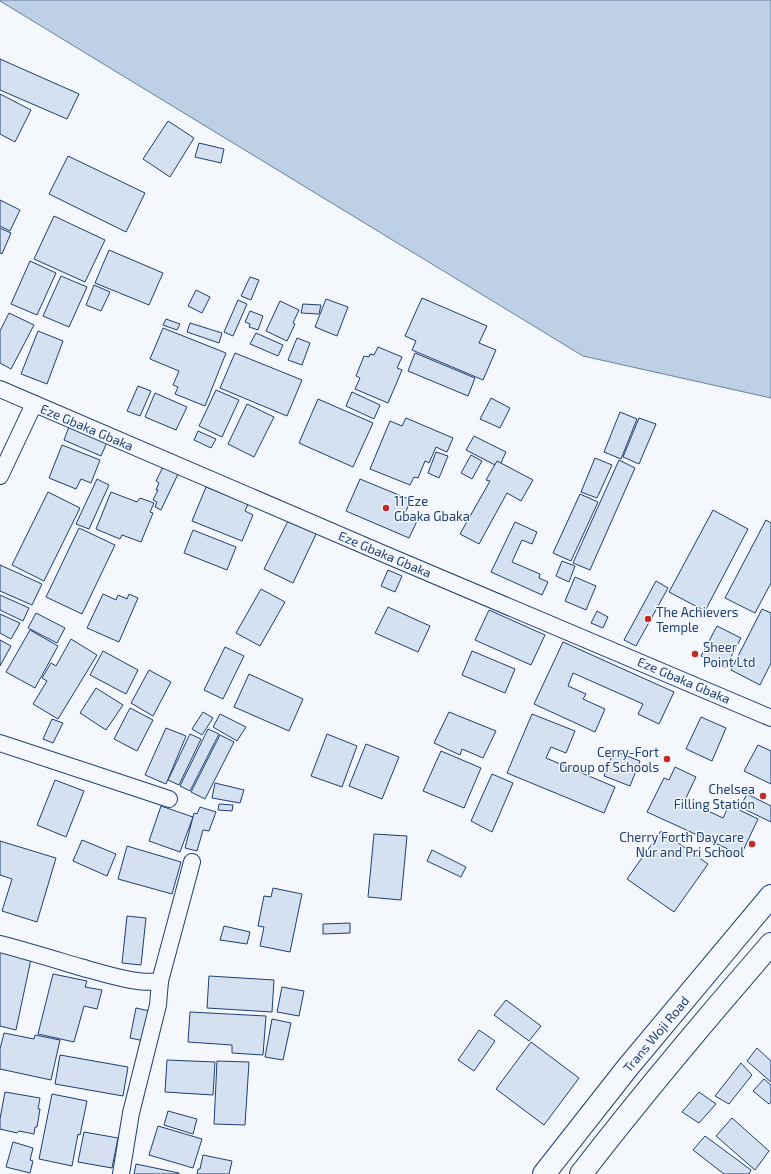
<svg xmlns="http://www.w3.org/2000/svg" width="771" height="1174" viewBox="0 0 771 1174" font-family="'Exo 2',sans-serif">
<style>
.water{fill:#bed0e5;stroke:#687fa3}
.building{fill:#d5e0f0;stroke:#1d3f73}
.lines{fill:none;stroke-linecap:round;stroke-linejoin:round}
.minor-casing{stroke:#1d3f73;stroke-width:18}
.secondary-casing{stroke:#1d3f73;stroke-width:24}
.minor{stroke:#f4f7fb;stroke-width:16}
.secondary{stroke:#f4f7fb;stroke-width:22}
.poi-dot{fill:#c62828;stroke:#f4f7fb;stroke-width:1.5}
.labels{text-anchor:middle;stroke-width:3;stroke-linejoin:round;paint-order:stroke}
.street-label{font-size:13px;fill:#1d3f73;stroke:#f4f7fb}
.poi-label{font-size:13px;fill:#1d3f73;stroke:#f4f7fb;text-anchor:start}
</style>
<rect width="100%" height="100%" fill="#f4f7fb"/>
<polygon class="water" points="0,0 771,0 771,398 583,356 0,1"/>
<g class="building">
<polygon points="0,59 79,94 67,119 0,90"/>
<polygon points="0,94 31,110 15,142 0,134"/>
<polygon points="168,121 194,138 170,177 143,159"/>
<polygon points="199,143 224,149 221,163 195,157"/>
<polygon points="68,156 145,193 126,232 49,194"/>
<polygon points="0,200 20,210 10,231 0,226"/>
<polygon points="54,216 105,240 85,282 34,259"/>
<polygon points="0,228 11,233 2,254 0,253"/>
<polygon points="109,250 163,273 149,305 95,283"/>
<polygon points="30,261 56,273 37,315 11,304"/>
<polygon points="61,276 87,287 69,327 43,316"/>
<polygon points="250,277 259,280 251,300 241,296"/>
<polygon points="94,285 110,292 101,311 86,305"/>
<polygon points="196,290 210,297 202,313 188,306"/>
<polygon points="422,298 487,326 479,343 496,350 483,380 412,350 416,341 405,336"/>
<polygon points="326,299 348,307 337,336 315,327"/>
<polygon points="238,300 247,304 233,336 224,332"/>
<polygon points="280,301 299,310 293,323 295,324 287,341 266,331"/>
<polygon points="303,304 321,305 319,314 301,313"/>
<polygon points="250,311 263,316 258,330 249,327 250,324 245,322"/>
<polygon points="9,313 34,325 11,369 0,363 0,331"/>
<polygon points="166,319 180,324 177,330 163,325"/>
<polygon points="190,323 222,333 219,343 187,332"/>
<polygon points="163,328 226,353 205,406 175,394 178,387 173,385 179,371 150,359"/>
<polygon points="38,331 63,341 47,384 21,374"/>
<polygon points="256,333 283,345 278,356 250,344"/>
<polygon points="297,338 310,343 302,365 288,360"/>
<polygon points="378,347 402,357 397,368 402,370 388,403 355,389 360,378 356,376 364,356 369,357 370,354 374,355"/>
<polygon points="235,353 302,380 287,416 220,388"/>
<polygon points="415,353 475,378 468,396 408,371"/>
<polygon points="138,386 151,391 140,416 127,411"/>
<polygon points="216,390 239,400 222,437 199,426"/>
<polygon points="352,392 380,405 374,419 346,406"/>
<polygon points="155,393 187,407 176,430 145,417"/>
<polygon points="491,398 510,408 500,428 480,419"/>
<polygon points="318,399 373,423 353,467 299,443"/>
<polygon points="247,404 274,417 254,457 228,444"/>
<polygon points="620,412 637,419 621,459 604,452"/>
<polygon points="406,418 453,438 447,452 436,447 429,463 425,461 418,478 414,477 410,485 370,469 390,421 402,426"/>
<polygon points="639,418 656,424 639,464 623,457"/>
<polygon points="70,424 108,440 101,456 64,440"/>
<polygon points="198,431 216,439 211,448 194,440"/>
<polygon points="474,436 506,452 499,467 466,450"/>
<polygon points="62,445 100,460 91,483 81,479 76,489 49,478"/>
<polygon points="436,452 448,456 439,478 428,473"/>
<polygon points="471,455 482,461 472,479 461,473"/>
<polygon points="595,458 612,465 597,498 581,492"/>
<polygon points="619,460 635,468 590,570 573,563"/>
<polygon points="497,461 533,480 521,501 507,493 479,544 460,534 490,481 486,480"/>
<polygon points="164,465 179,472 161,510 155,507 157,502 153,500 158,490 156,490 159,483 156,481"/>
<polygon points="97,479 109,485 89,529 76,524"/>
<polygon points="360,479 411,500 405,513 418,519 409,538 346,511"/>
<polygon points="206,487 248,504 245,511 253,515 242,541 192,521"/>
<polygon points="48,492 80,508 44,581 12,565"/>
<polygon points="111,492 137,502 140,498 154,503 150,512 153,513 141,542 122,535 120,539 96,529"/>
<polygon points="580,494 598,502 571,561 553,553"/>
<polygon points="713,510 748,529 705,611 669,592"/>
<polygon points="289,519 317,532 293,583 264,569"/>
<polygon points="766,520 771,523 771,583 755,613 725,598"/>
<polygon points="515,522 537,532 532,544 522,540 512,562 540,574 539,578 548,582 542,595 491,572"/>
<polygon points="79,528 115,545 82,614 46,597"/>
<polygon points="193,530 236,547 227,570 184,553"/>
<polygon points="562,561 575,566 569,582 556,576"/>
<polygon points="0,565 42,584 32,605 0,591"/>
<polygon points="388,570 402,576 395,592 381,586"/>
<polygon points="575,577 596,586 586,610 565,601"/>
<polygon points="656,581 668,588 636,646 624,640"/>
<polygon points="261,589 285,602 260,646 236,633"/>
<polygon points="103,594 116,600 118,595 127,599 129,594 138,598 119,642 87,628"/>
<polygon points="0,595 29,608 23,621 0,610"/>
<polygon points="388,607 430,626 418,652 375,633"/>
<polygon points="762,609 771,613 771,663 760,685 731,670"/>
<polygon points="489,610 545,635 531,665 475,640"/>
<polygon points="597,611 608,617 603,628 591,623"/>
<polygon points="36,613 65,628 57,643 28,628"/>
<polygon points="0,614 20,623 11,639 0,633"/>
<polygon points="717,626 741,638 725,668 701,656"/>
<polygon points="30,630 58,646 35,688 6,672"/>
<polygon points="71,639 97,655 58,719 33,704 47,681 42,678 51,663 56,666"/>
<polygon points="0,640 11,646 0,666"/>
<polygon points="563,642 674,692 659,724 638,714 643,704 573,673 568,686 586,694 583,699 605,709 595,732 534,704"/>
<polygon points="225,647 244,656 223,699 204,690"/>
<polygon points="103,651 138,670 126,694 90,675"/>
<polygon points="472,651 515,669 505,693 462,675"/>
<polygon points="149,670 171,682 153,716 131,703"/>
<polygon points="249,674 303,699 289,731 234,707"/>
<polygon points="96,688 123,705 106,730 80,713"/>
<polygon points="130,708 153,720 137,751 114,739"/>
<polygon points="203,712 213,718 202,735 192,729"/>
<polygon points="449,712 496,731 483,758 462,749 460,755 434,743"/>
<polygon points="220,714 246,727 237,741 213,727"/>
<polygon points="532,714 575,731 566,753 551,747 546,758 615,787 604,813 507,773"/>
<polygon points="701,717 726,728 712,761 686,749"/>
<polygon points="52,719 63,723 53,743 43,739"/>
<polygon points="166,728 186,736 166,784 145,775"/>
<polygon points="208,729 219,734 190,791 180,786"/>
<polygon points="190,734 201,739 179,785 168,780"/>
<polygon points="327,734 357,746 342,787 311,776"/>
<polygon points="220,735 234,742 205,799 191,792"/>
<polygon points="366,744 399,757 382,799 349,786"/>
<polygon points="758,745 771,751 771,784 744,771"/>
<polygon points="441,751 481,768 464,808 423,791"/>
<polygon points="614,751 640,761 630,786 604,776"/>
<polygon points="675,767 696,777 685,800 723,818 729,805 758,819 741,855 647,812 664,778 669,780"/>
<polygon points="492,774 513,783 492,832 471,821"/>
<polygon points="55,780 84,791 66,837 37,825"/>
<polygon points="215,783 244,790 240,803 212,798"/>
<polygon points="747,794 771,806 771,822 740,807"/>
<polygon points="219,804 233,805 232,811 218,810"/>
<polygon points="161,806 193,817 180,852 149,841"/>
<polygon points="200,807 216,812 209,831 203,830 197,851 185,848 194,813 197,814"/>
<polygon points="661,831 708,864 674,912 627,879"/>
<polygon points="374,834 407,836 401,900 368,897"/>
<polygon points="82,840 116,854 107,876 73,861"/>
<polygon points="0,841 56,858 37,922 2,911 12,879 0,875"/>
<polygon points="127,846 181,862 172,894 118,879"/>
<polygon points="432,850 466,867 461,877 427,861"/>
<polygon points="273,888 302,894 290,952 260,946 264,927 258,926 264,896 271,897"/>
<polygon points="127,916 146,918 141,965 122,963"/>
<polygon points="350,923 350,933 323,934 323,924"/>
<polygon points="224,926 250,932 247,944 220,940"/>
<polygon points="0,952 31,959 16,1030 0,1026"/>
<polygon points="53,974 87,981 85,987 102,990 97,1009 84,1006 74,1042 38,1034"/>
<polygon points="209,976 274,980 272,1012 207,1008"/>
<polygon points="282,987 304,991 299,1016 277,1012"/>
<polygon points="506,1000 541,1026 529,1041 494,1015"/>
<polygon points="136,1008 154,1012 149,1042 130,1038"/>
<polygon points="190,1012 266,1016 263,1055 232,1053 232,1045 188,1042"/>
<polygon points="272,1019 291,1023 283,1060 265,1057"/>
<polygon points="479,1030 495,1041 474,1071 458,1060"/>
<polygon points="4,1033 34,1039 35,1035 60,1040 51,1080 0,1069 0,1049"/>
<polygon points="531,1042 579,1078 544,1125 496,1089"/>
<polygon points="757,1048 771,1061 771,1082 747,1061"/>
<polygon points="60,1055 128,1067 123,1096 55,1084"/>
<polygon points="167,1060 215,1062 213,1095 165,1092"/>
<polygon points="217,1061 249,1062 245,1125 214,1124"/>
<polygon points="741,1063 752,1075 729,1104 715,1096"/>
<polygon points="764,1079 771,1085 771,1102 769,1104 753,1091"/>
<polygon points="5,1092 40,1098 38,1109 40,1109 37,1127 35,1127 34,1134 19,1131 17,1133 0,1129 0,1119"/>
<polygon points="699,1092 716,1104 699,1123 682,1112"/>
<polygon points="52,1094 87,1101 80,1135 78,1134 72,1166 39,1159"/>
<polygon points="168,1111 197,1119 193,1134 164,1125"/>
<polygon points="732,1118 769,1151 755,1170 716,1136"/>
<polygon points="158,1126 202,1139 193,1168 149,1155"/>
<polygon points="84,1132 118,1138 112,1168 78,1162"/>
<polygon points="705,1136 751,1170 749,1174 724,1174 693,1150"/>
<polygon points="13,1142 33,1148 30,1160 33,1161 30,1173 6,1167"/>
<polygon points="203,1155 232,1161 229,1174 197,1174 198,1169 200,1169"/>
<polygon points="136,1164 179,1173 179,1174 134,1174"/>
</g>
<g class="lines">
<defs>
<g id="minor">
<polyline points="0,389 384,554 771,718"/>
<polyline points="0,476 34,404"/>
<polyline points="0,743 169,799"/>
<path d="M0 944C27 951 53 959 80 967 102 973 138 985 160 981"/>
<polyline points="121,1174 131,1113 158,1005 160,981 192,862"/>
</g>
<g id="secondary">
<polyline points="544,1174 628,1067 771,896"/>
<path d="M581 1174C642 1095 706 1019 771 944"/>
</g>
</defs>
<use href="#minor" class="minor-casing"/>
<use href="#secondary" class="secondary-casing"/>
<use href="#minor" class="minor"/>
<use href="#secondary" class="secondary"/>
</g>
<g class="poi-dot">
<circle cx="386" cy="508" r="4"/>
<circle cx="648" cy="619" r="4"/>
<circle cx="695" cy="654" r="4"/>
<circle cx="667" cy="759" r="4"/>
<circle cx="763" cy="796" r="4"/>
<circle cx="752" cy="844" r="4"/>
</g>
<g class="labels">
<g class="street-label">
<text transform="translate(87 427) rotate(23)" y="5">Eze Gbaka Gbaka</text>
<text transform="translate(385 554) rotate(23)" y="5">Eze Gbaka Gbaka</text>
<text transform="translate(684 680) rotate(23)" y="5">Eze Gbaka Gbaka</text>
<text transform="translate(656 1034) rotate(-50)" y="5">Trans Woji Road</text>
</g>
<g class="poi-label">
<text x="394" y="506">11 Eze<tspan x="394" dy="15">Gbaka Gbaka</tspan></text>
<text x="656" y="617">The Achievers<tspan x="656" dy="15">Temple</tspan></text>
<text x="703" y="652">Sheer<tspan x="703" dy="15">Point Ltd</tspan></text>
<text x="659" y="757" text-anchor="end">Cerry-Fort<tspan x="659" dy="15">Group of Schools</tspan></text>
<text x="755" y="794" text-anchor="end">Chelsea<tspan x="755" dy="15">Filling Station</tspan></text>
<text x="744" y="842" text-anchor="end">Cherry Forth Daycare<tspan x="744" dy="15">Nur and Pri School</tspan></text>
</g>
</g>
</svg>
